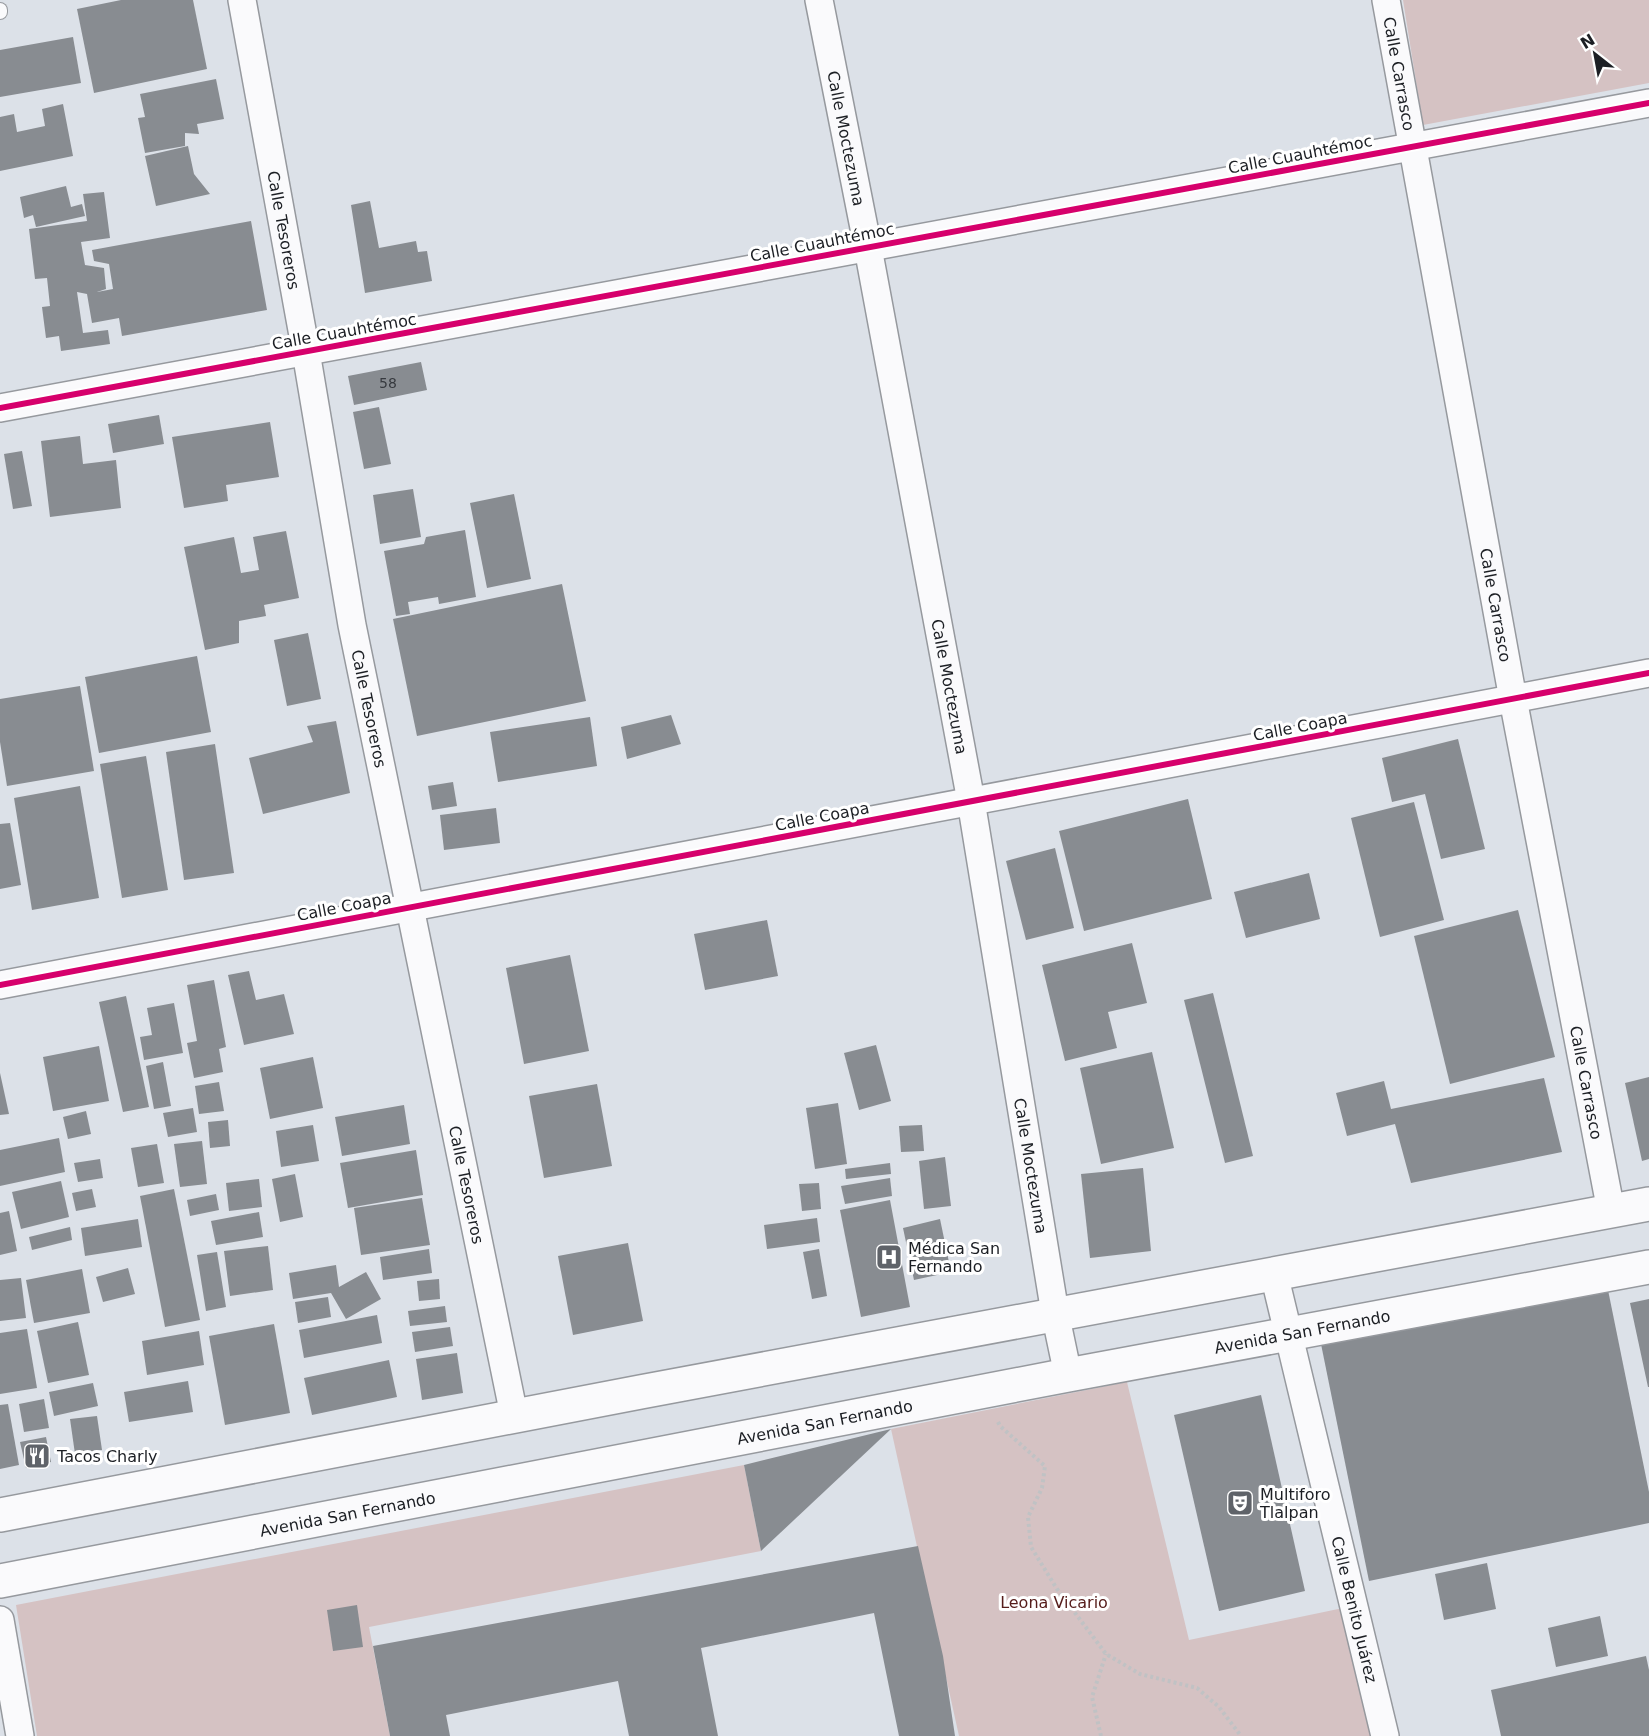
<svg xmlns="http://www.w3.org/2000/svg" width="1649" height="1736" viewBox="0 0 1649 1736" font-family="'DejaVu Sans',sans-serif">
<style>
.green{fill:#d5c2c3}
.building{fill:#888c91}
.lines{fill:none;stroke-linecap:round;stroke-linejoin:round}
.service-casing{stroke:#96999e;stroke-width:16}
.minor-casing{stroke:#96999e;stroke-width:30}
.secondary-casing{stroke:#96999e;stroke-width:36}
.path{stroke:#c0c2c4;stroke-width:4;stroke-dasharray:3 3;stroke-linecap:butt}
.service{stroke:#fafafc;stroke-width:14}
.minor{stroke:#fafafc;stroke-width:27}
.secondary{stroke:#fafafc;stroke-width:33}
.cycleway-casing{stroke:#fff;stroke-width:10}
.cycleway{stroke:#d6006c;stroke-width:6}
.labels{text-anchor:middle;stroke-width:6;stroke-linejoin:round;paint-order:stroke}
.number-label{font-size:14px;fill:#373a3f}
.street-label{font-size:16px;fill:#1c1f24;stroke:#fff}
.poi-label{font-size:16px;fill:#1c1f24;stroke:#fff;text-anchor:start}
.park-label{font-size:16px;fill:#551c1a;stroke:#fff}
</style>
<rect width="100%" height="100%" fill="#dce1e8"/>
<g class="green">
<polygon points="1403,0 1649,0 1649,83 1423,125"/>
<polygon points="1127,1382 1189,1640 1343,1608 1374,1736 959,1736 891,1429"/>
<polygon points="744,1465 761,1551 369,1627 390,1736 37,1736 16,1605"/>
</g>
<g class="building">
<polygon points="121,0 193,0 207,69 94,93 77,9"/>
<polygon points="73,37 81,83 0,97 0,50"/>
<polygon points="216,79 224,119 197,124 199,134 185,133 185,146 145,153 138,118 145,117 140,94"/>
<polygon points="63,104 73,156 0,171 0,117 14,114 17,132 45,126 42,109"/>
<polygon points="188,146 194,174 210,194 156,206 145,156"/>
<polygon points="66,186 71,207 82,204 85,216 36,227 33,215 24,218 20,197"/>
<polygon points="104,192 110,238 81,242 85,265 104,268 106,289 97,292 113,289 109,264 94,261 92,250 251,221 267,310 122,336 119,318 92,323 87,294 77,292 83,333 108,330 110,344 61,351 59,336 46,338 42,307 50,306 47,278 35,279 29,229 87,221 83,194"/>
<polygon points="370,201 379,248 416,241 418,252 427,251 432,281 365,293 351,205"/>
<polygon points="421,362 427,390 354,405 348,376"/>
<polygon points="379,407 391,464 364,469 353,412"/>
<polygon points="159,415 164,444 113,453 108,424"/>
<polygon points="270,422 279,477 226,485 228,501 184,508 172,437"/>
<polygon points="80,436 83,464 116,460 121,508 50,517 41,441"/>
<polygon points="22,451 32,506 13,509 4,454"/>
<polygon points="413,489 421,537 380,544 373,495"/>
<polygon points="514,494 531,579 487,588 470,503"/>
<polygon points="465,530 476,597 439,604 438,597 408,602 410,614 396,616 384,551 424,544 426,537"/>
<polygon points="286,531 299,598 264,605 266,616 239,621 239,643 205,650 184,547 234,537 241,573 259,570 253,537"/>
<polygon points="562,584 586,701 417,736 393,619"/>
<polygon points="308,633 321,699 287,706 274,640"/>
<polygon points="197,656 211,732 99,753 85,677"/>
<polygon points="80,686 94,771 7,786 0,742 0,699"/>
<polygon points="671,715 681,744 627,759 621,727"/>
<polygon points="590,717 597,766 498,782 490,732"/>
<polygon points="336,721 350,793 263,814 249,758 313,742 307,726"/>
<polygon points="1458,739 1485,849 1441,859 1425,794 1392,802 1382,758"/>
<polygon points="215,744 234,873 184,880 166,752"/>
<polygon points="146,756 168,890 122,898 100,764"/>
<polygon points="453,782 457,806 432,810 428,786"/>
<polygon points="80,786 99,898 32,910 14,798"/>
<polygon points="1188,799 1212,899 1084,931 1059,831"/>
<polygon points="1414,802 1444,920 1380,937 1351,818"/>
<polygon points="496,808 500,843 444,850 440,815"/>
<polygon points="10,823 21,885 0,889 0,824"/>
<polygon points="1055,848 1074,928 1026,940 1006,861"/>
<polygon points="1309,873 1320,919 1246,938 1234,892"/>
<polygon points="1518,910 1555,1057 1450,1084 1414,936"/>
<polygon points="767,920 778,976 705,990 694,934"/>
<polygon points="1132,943 1147,1003 1108,1012 1117,1048 1065,1061 1042,965"/>
<polygon points="570,955 589,1051 524,1064 506,968"/>
<polygon points="249,971 256,1000 284,994 294,1034 244,1045 228,975"/>
<polygon points="214,980 226,1047 219,1049 223,1072 194,1078 187,1043 197,1041 187,985"/>
<polygon points="1213,993 1253,1156 1225,1163 1184,1000"/>
<polygon points="126,996 149,1107 123,1112 99,1002"/>
<polygon points="174,1003 183,1053 144,1060 140,1037 152,1035 147,1008"/>
<polygon points="876,1045 891,1101 859,1110 844,1053"/>
<polygon points="99,1046 109,1101 53,1111 43,1057"/>
<polygon points="1152,1052 1174,1148 1101,1164 1080,1068"/>
<polygon points="313,1057 323,1108 270,1119 260,1068"/>
<polygon points="163,1062 171,1106 154,1109 146,1066"/>
<polygon points="0,1073 9,1114 0,1115"/>
<polygon points="1649,1077 1649,1159 1642,1161 1625,1083"/>
<polygon points="1544,1078 1562,1152 1411,1183 1395,1124 1347,1136 1336,1093 1384,1081 1391,1109"/>
<polygon points="219,1082 224,1111 199,1114 195,1086"/>
<polygon points="597,1084 612,1166 544,1178 529,1096"/>
<polygon points="838,1103 847,1164 815,1169 806,1108"/>
<polygon points="404,1105 410,1144 342,1156 335,1117"/>
<polygon points="193,1108 197,1132 168,1137 163,1113"/>
<polygon points="86,1111 91,1134 68,1139 63,1117"/>
<polygon points="228,1120 230,1146 210,1148 208,1122"/>
<polygon points="313,1125 319,1161 281,1167 276,1131"/>
<polygon points="922,1125 924,1151 901,1152 899,1126"/>
<polygon points="59,1138 65,1172 0,1186 0,1150"/>
<polygon points="202,1141 207,1184 180,1187 174,1144"/>
<polygon points="157,1144 164,1183 138,1187 131,1148"/>
<polygon points="416,1150 423,1195 348,1208 340,1163"/>
<polygon points="945,1157 951,1206 924,1209 919,1161"/>
<polygon points="100,1159 103,1178 78,1182 74,1163"/>
<polygon points="890,1163 891,1174 846,1179 845,1169"/>
<polygon points="1143,1168 1151,1251 1090,1258 1081,1174"/>
<polygon points="295,1174 303,1217 280,1222 272,1179"/>
<polygon points="890,1178 892,1196 845,1204 841,1186"/>
<polygon points="259,1179 262,1207 229,1211 226,1183"/>
<polygon points="61,1181 69,1217 21,1229 12,1192"/>
<polygon points="819,1183 821,1209 802,1211 799,1184"/>
<polygon points="92,1189 96,1207 76,1211 72,1193"/>
<polygon points="174,1189 200,1320 165,1327 140,1196"/>
<polygon points="216,1194 219,1210 190,1216 187,1200"/>
<polygon points="422,1198 430,1245 361,1255 354,1208"/>
<polygon points="890,1200 910,1307 861,1317 840,1210"/>
<polygon points="9,1211 17,1251 0,1255 0,1213"/>
<polygon points="259,1212 263,1237 216,1245 211,1221"/>
<polygon points="817,1218 820,1242 767,1249 764,1225"/>
<polygon points="138,1219 142,1247 85,1256 81,1228"/>
<polygon points="940,1219 951,1272 914,1280 903,1228"/>
<polygon points="70,1227 72,1240 32,1250 29,1237"/>
<polygon points="628,1243 643,1321 573,1335 558,1256"/>
<polygon points="268,1246 273,1290 230,1296 224,1251"/>
<polygon points="429,1249 432,1273 383,1280 380,1257"/>
<polygon points="819,1249 827,1296 812,1299 803,1252"/>
<polygon points="217,1252 226,1307 206,1311 197,1255"/>
<polygon points="336,1265 339,1287 366,1272 381,1299 346,1319 331,1293 293,1299 289,1273"/>
<polygon points="128,1268 135,1294 103,1302 96,1277"/>
<polygon points="82,1269 90,1313 34,1323 26,1280"/>
<polygon points="21,1278 26,1318 0,1321 0,1280"/>
<polygon points="439,1279 440,1299 419,1301 417,1281"/>
<polygon points="1607,1285 1649,1492 1649,1523 1369,1581 1321,1344"/>
<polygon points="328,1297 331,1317 298,1323 295,1302"/>
<polygon points="1649,1299 1649,1387 1648,1387 1630,1303"/>
<polygon points="445,1306 447,1322 410,1326 408,1311"/>
<polygon points="377,1315 382,1343 304,1358 299,1330"/>
<polygon points="78,1322 89,1375 48,1383 37,1331"/>
<polygon points="274,1324 290,1413 225,1425 209,1336"/>
<polygon points="450,1327 453,1346 415,1352 412,1332"/>
<polygon points="27,1329 37,1388 0,1394 0,1333"/>
<polygon points="199,1331 204,1365 147,1375 142,1341"/>
<polygon points="457,1353 463,1393 422,1400 416,1359"/>
<polygon points="389,1360 397,1397 312,1415 304,1378"/>
<polygon points="188,1381 193,1412 129,1422 124,1392"/>
<polygon points="93,1383 98,1406 54,1416 49,1392"/>
<polygon points="1261,1395 1305,1591 1219,1611 1174,1415"/>
<polygon points="44,1399 49,1428 24,1432 19,1404"/>
<polygon points="8,1404 19,1465 0,1469 0,1405"/>
<polygon points="97,1416 102,1450 75,1454 70,1419"/>
<polygon points="891,1429 761,1551 744,1465"/>
<polygon points="46,1437 51,1462 26,1468 20,1442"/>
<polygon points="918,1546 943,1656 955,1736 899,1736 874,1613 701,1648 718,1736 629,1736 618,1681 446,1715 450,1736 390,1736 373,1646"/>
<polygon points="1487,1563 1496,1609 1444,1620 1435,1574"/>
<polygon points="357,1605 363,1647 333,1651 327,1610"/>
<polygon points="1600,1616 1608,1656 1556,1667 1548,1628"/>
<polygon points="1646,1656 1649,1670 1649,1736 1501,1736 1491,1690"/>
</g>
<g class="lines">
<defs>
<polyline id="service" points="0,10 0,12"/>
<g id="minor">
<path id="s1" d="M242 0 306 352 352 625 514 1415"/>
<path id="s2" d="M819 0 868 248 971 801 1055 1313 1068 1375"/>
<path id="s3" d="M1386 0 1513 699 1611 1211"/>
<polyline points="0,408 1649,103"/>
<polyline points="0,985 1649,673"/>
<path id="s4" d="M1274 1274 1385 1736"/>
<polyline points="0,1620 20,1736"/>
</g>
<g id="secondary">
<path d="M0 1515C549 1408 1099 1305 1649 1204"/>
<path id="s5" d="M0 1581 1068 1375 1649 1267"/>
</g>
</defs>
<use href="#service" class="service-casing"/>
<use href="#minor" class="minor-casing"/>
<use href="#secondary" class="secondary-casing"/>
<g class="path">
<polyline points="998,1422 1000,1426 1045,1466 1042,1488 1028,1517 1031,1547 1057,1589 1106,1654 1140,1674 1197,1688 1219,1707 1241,1736"/>
<polyline points="1101,1736 1092,1697 1106,1654"/>
</g>
<use href="#service" class="service"/>
<use href="#minor" class="minor"/>
<use href="#secondary" class="secondary"/>
<defs>
<g id="cycleway">
<polyline points="0,408 1649,103"/>
<polyline points="0,985 1649,673"/>
</g>
</defs>
<use href="#cycleway" class="cycleway-casing"/>
<use href="#cycleway" class="cycleway"/>
</g>
<defs>
<symbol id="hospital-square" viewBox="-11 -11 22 22"><rect x="-9" y="-9" width="18" height="18" rx="4" fill="#5f6369" stroke="#fff"/><path d="M-5-5h3v3.5h4V-5h3V5h-3V1.5h-4V5h-3Z" fill="#fff"/></symbol>
<symbol id="restaurant-square" viewBox="-11 -11 22 22"><rect x="-9" y="-9" width="18" height="18" rx="4" fill="#5f6369" stroke="#fff"/><path d="M-5-6h1v4h1v-4h1v4h1v-4h1v5L-1.5 .5V6h-2V.5L-5-1ZM5-6V6H3V1.5H1.5Q1.5-4 5-6Z" fill="#fff"/></symbol>
<symbol id="theatre-square" viewBox="-11 -11 22 22"><rect x="-9" y="-9" width="18" height="18" rx="4" fill="#5f6369" stroke="#fff"/><path d="M-5-5.5Q0-4 5-5.5V0Q5 5 0 6Q-5 5-5 0ZM-3.3-2.5H-1v1.5H-3.3ZM1-2.5H3.3v1.5H1ZM-2.8 1Q0 5.5 2.8 1Z" fill="#fff"/></symbol>
</defs>
<g fill-rule="evenodd">
<use href="#hospital-square" x="874" y="1242" width="30" height="30"/>
<use href="#restaurant-square" x="22" y="1441" width="30" height="30"/>
<use href="#theatre-square" x="1225" y="1488" width="30" height="30"/>
</g>
<g class="labels">
<g class="number-label">
<text x="388" y="388">58</text>
</g>
<g class="street-label">
<text dy="6" stroke="none"><textPath href="#s3" startOffset="75">Calle Carrasco</textPath></text>
<text dy="6" stroke="none"><textPath href="#s2" startOffset="141">Calle Moctezuma</textPath></text>
<text transform="translate(1300 154) rotate(-11)" y="6">Calle Cuauhtémoc</text>
<text dy="6" stroke="none"><textPath href="#s1" startOffset="234">Calle Tesoreros</textPath></text>
<text transform="translate(822 242) rotate(-11)" y="6">Calle Cuauhtémoc</text>
<text transform="translate(344 331) rotate(-10)" y="6">Calle Cuauhtémoc</text>
<text dy="6" stroke="none"><textPath href="#s3" startOffset="615">Calle Carrasco</textPath></text>
<text dy="6" stroke="none"><textPath href="#s2" startOffset="699">Calle Moctezuma</textPath></text>
<text dy="6" stroke="none"><textPath href="#s1" startOffset="720">Calle Tesoreros</textPath></text>
<text transform="translate(1300 726) rotate(-11)" y="6">Calle Coapa</text>
<text transform="translate(822 816) rotate(-11)" y="6">Calle Coapa</text>
<text transform="translate(344 906) rotate(-11)" y="6">Calle Coapa</text>
<text dy="6" stroke="none"><textPath href="#s3" startOffset="1101">Calle Carrasco</textPath></text>
<text dy="6" stroke="none"><textPath href="#s2" startOffset="1185">Calle Moctezuma</textPath></text>
<text dy="6" stroke="none"><textPath href="#s1" startOffset="1206">Calle Tesoreros</textPath></text>
<text dy="6" stroke="none"><textPath href="#s5" startOffset="1326">Avenida San Fernando</textPath></text>
<text dy="6" stroke="none"><textPath href="#s5" startOffset="840">Avenida San Fernando</textPath></text>
<text dy="6" stroke="none"><textPath href="#s5" startOffset="354">Avenida San Fernando</textPath></text>
<text dy="6" stroke="none"><textPath href="#s4" startOffset="345">Calle Benito Juárez</textPath></text>
</g>
<g class="poi-label">
<text x="908" y="1254">Médica San<tspan x="908" dy="18">Fernando</tspan></text>
<text x="57" y="1462">Tacos Charly</text>
<text x="1260" y="1500">Multiforo<tspan x="1260" dy="18">Tlalpan</tspan></text>
</g>
<g class="park-label">
<text x="1054" y="1608">Leona Vicario</text>
</g>
</g>
<g transform="translate(1595 54) rotate(329)" stroke="#ffffff" stroke-width="4.5" paint-order="stroke">
<path d="M0-4.5L10 22L0 15L-10 22Z" fill="#1c1f24"/>
<text y="-9" font-size="16" font-weight="bold" text-anchor="middle" fill="#1c1f24">N</text>
</g>
</svg>
